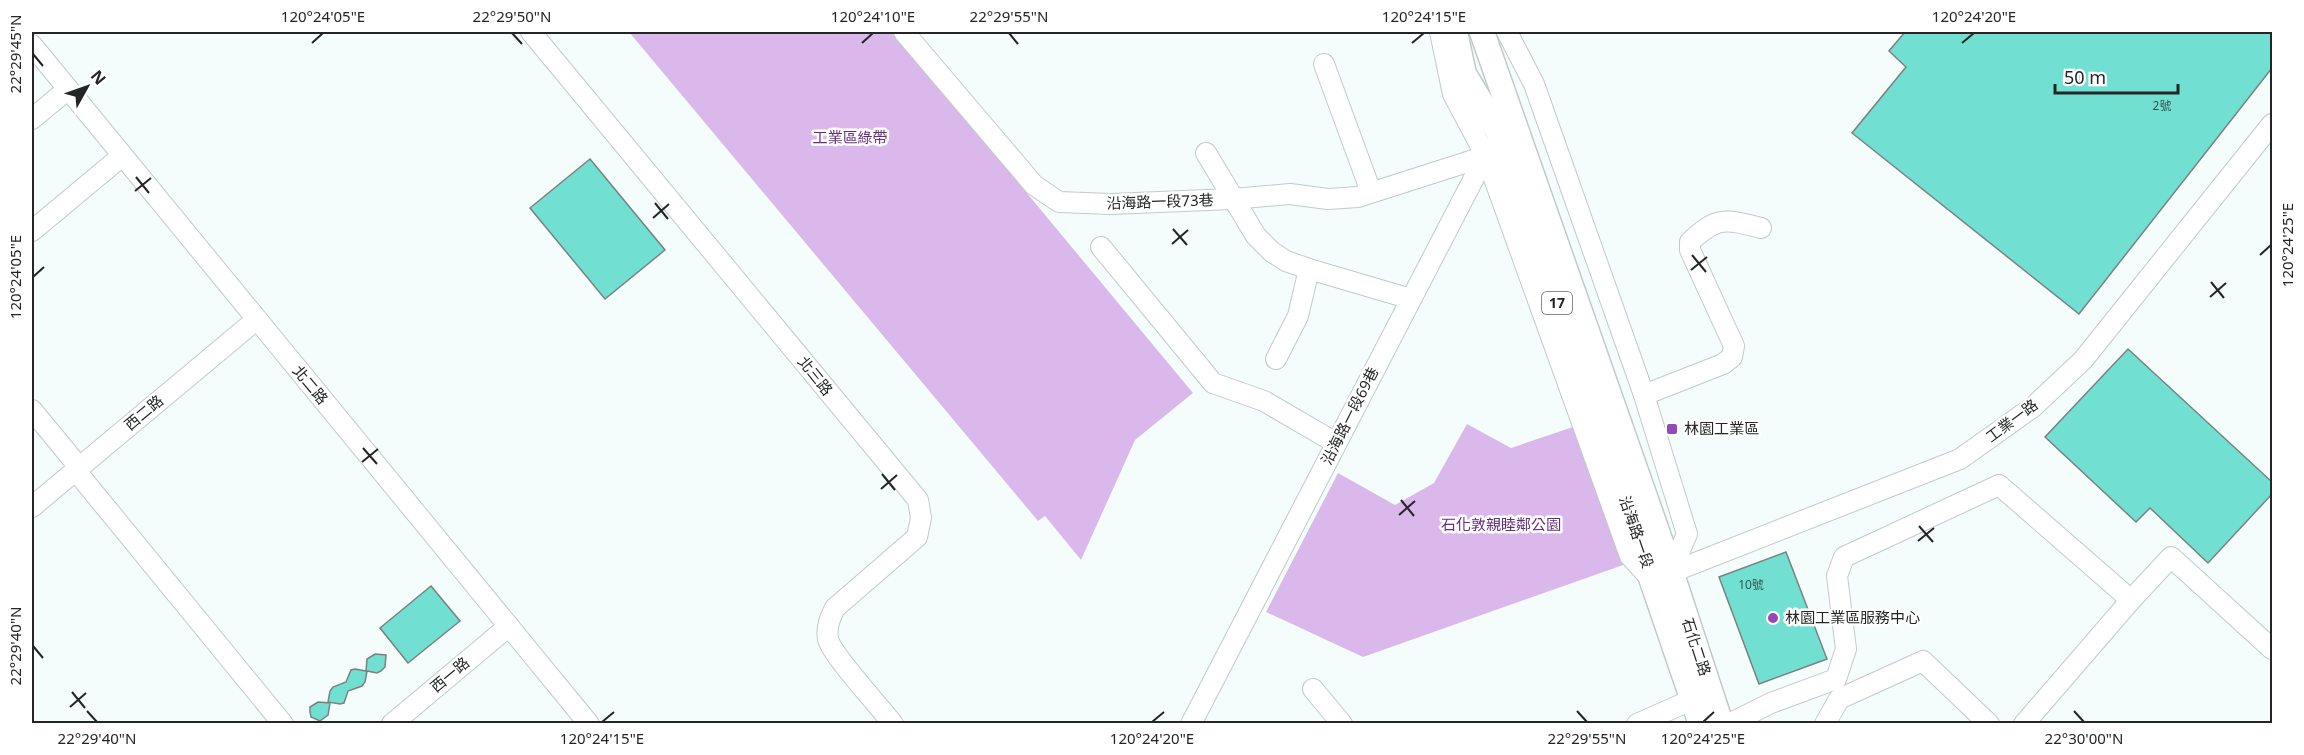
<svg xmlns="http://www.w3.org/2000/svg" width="2304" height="755" viewBox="0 0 2304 755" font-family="'Noto Sans','Noto Sans TC',sans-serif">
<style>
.green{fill:#dbb8ec}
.building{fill:#71e0d3;stroke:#7a8281;stroke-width:1.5}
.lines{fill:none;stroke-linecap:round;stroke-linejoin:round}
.minor-casing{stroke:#c2cac9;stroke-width:22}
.major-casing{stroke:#c2cac9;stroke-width:27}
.minor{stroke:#fff;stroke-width:20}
.major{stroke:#fff;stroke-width:24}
.ticks{fill:none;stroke:#232625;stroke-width:2}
.poi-dot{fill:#9647b8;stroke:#fff;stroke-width:2}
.labels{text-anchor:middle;stroke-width:5;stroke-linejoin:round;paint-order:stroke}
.number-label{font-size:12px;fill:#365450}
.shield{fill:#fff;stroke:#656766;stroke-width:1.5}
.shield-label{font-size:14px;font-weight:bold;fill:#232625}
.park-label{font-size:15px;fill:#652e7c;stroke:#fff}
.street-label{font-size:15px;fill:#232625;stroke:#fff}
.poi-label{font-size:15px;fill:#232625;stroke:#fff;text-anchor:start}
.neatline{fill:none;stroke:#232625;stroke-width:2}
.ticks-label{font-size:15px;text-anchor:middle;fill:#232625}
</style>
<rect width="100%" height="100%" fill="#f5fdfc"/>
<g class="green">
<polygon points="629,32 893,32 1193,393 1135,440 1081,560 1045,516 1038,521"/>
<polygon points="1467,424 1511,448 1579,425 1626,564 1363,657 1266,612 1338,473 1395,505 1434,483"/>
</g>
<g class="building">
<polygon points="1905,32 2272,32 2272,68 2079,314 1852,133 1906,67 1889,51"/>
<polygon points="590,159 665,250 605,299 530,208"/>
<polygon points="2128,349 2272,482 2272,494 2208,563 2150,508 2136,522 2045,437"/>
<polygon points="1786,552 1827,659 1759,684 1719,577"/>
<polygon points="431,586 460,621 408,663 380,628"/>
<polygon points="375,654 386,655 385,667 381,671 377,673 367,671 365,682 362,686 348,691 344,703 340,704 328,702 330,691 333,687 346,682 351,670 355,669 366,671 367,659"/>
<polygon points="318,702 330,703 328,715 320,721 311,717 310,712 310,707"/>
</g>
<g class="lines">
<defs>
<g id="minor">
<path d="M531 32 918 500 921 518 917 537 835 608C830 618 826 627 828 639 831 654 881 708 893 724"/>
<polyline points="904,32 1034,185 1059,202 1111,204 1232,199 1290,194 1328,199 1358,197 1486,156"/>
<polyline points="1440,32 1453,94 1486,156 1630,556 1652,580 1960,459 2033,407 2083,360 2272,124"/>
<polyline points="1507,32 1534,84 1644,395 1687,534 1671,571"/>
<polyline points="32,45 589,724"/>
<polyline points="1324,64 1371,192"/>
<polyline points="32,119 68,89"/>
<polyline points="1206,153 1256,236 1272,252 1286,261 1309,269 1411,299"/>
<polyline points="32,231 122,156"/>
<polyline points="1101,247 1213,383 1264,401 1336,443"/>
<polyline points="1276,359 1298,316 1309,269"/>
<path d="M1644 395 1723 364 1732 357 1734 346 1690 250V242C1717 216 1726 219 1761 228"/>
<polyline points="32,410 79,467"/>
<polyline points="76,471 283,724"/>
<polyline points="32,507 256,320"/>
<polyline points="1313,689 1342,724"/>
<polyline points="392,724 509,626"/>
<polyline points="1191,724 1488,151"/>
<polyline points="1637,724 1705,694"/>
<polyline points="1729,724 1771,703 1836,679 1846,649 1837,576 1844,557 1999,485 2131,600"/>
<polyline points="1825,724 1839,699 1923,661 1989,724"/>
<polyline points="2024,724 2131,600 2171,557 2272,649"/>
</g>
<g id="major">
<polyline points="1455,32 1464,74 1498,131 1701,724"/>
<polyline points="1482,32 1671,571 1721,724"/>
</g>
</defs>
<use href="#minor" class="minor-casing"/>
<use href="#major" class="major-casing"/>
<use href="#minor" class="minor"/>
<use href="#major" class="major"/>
</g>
<path class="ticks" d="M512 33 522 44M1009 33 1018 44M312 43 323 33M862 43 873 33M1412 43 1424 33M1962 43 1974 33M33 54 43 66M136 177 149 193M135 191 151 178M655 203 668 219M653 218 669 204M1173 229 1187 245M1172 244 1188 230M1692 255 1706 272M2260 255 2271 245M1691 270 1707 257M33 277 44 267M2211 282 2224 298M2210 297 2226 283M363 448 377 464M362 462 378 449M882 474 895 490M881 489 897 475M1401 500 1414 516M1399 515 1415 501M1919 526 1933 542M1918 541 1934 528M33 646 43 658M72 692 85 708M70 707 86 693M87 711 97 722M1577 711 1587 722M2074 711 2084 722M602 722 614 712M1152 722 1164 712M1703 722 1714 712"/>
<g class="poi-dot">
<rect x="1666" y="423" width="12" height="12" rx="3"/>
<circle cx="1773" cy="618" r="6"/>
</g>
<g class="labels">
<g class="number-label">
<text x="2162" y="110">2號</text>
<text x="1751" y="589">10號</text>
</g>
<rect class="shield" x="1542" y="292" width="30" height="22" rx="4.5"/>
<g class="shield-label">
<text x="1557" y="308">17</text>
</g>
<g class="park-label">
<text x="850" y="143">工業區綠帶</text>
<text x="1501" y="530">石化敦親睦鄰公園</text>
</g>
<g class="street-label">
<text transform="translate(1160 202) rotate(-2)" y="5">沿海路一段73巷</text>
<text transform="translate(815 376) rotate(51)" y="5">北三路</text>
<text transform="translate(310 385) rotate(50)" y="5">北二路</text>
<text transform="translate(144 413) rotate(-40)" y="5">西二路</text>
<text transform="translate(1350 416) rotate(-63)" y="5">沿海路一段69巷</text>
<text transform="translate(2012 421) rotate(-37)" y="5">工業一路</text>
<text transform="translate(1636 532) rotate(71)" y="5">沿海路一段</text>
<text transform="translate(1696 647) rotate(72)" y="5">石化二路</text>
<text transform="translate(450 675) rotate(-40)" y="5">西一路</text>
</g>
<g class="poi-label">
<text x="1684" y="434">林園工業區</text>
<text x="1785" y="623">林園工業區服務中心</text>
</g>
</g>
<rect width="2304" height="755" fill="none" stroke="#ffffff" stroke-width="66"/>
<g transform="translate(87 87) rotate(50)" stroke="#ffffff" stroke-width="4.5" paint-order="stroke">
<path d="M0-4.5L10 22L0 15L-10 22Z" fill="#232625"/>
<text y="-9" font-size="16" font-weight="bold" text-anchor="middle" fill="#232625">N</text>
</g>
<path d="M2055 84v9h123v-9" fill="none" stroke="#232625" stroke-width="3"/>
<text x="2064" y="84" font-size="18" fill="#232625" stroke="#ffffff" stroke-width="4.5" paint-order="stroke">50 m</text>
<rect x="33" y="33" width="2238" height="689" class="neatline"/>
<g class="ticks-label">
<text x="323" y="22">120°24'05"E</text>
<text x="512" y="22">22°29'50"N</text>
<text x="873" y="22">120°24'10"E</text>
<text x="1009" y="22">22°29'55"N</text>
<text x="1424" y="22">120°24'15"E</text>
<text x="1974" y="22">120°24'20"E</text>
<text transform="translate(16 54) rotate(-90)" y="5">22°29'45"N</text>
<text transform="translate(2288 245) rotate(-90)" y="5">120°24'25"E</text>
<text transform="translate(16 277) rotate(-90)" y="5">120°24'05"E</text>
<text transform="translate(16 646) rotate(-90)" y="5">22°29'40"N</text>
<text x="97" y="744">22°29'40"N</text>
<text x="602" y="744">120°24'15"E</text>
<text x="1152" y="744">120°24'20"E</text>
<text x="1587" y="744">22°29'55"N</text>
<text x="1703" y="744">120°24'25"E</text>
<text x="2084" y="744">22°30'00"N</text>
</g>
</svg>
